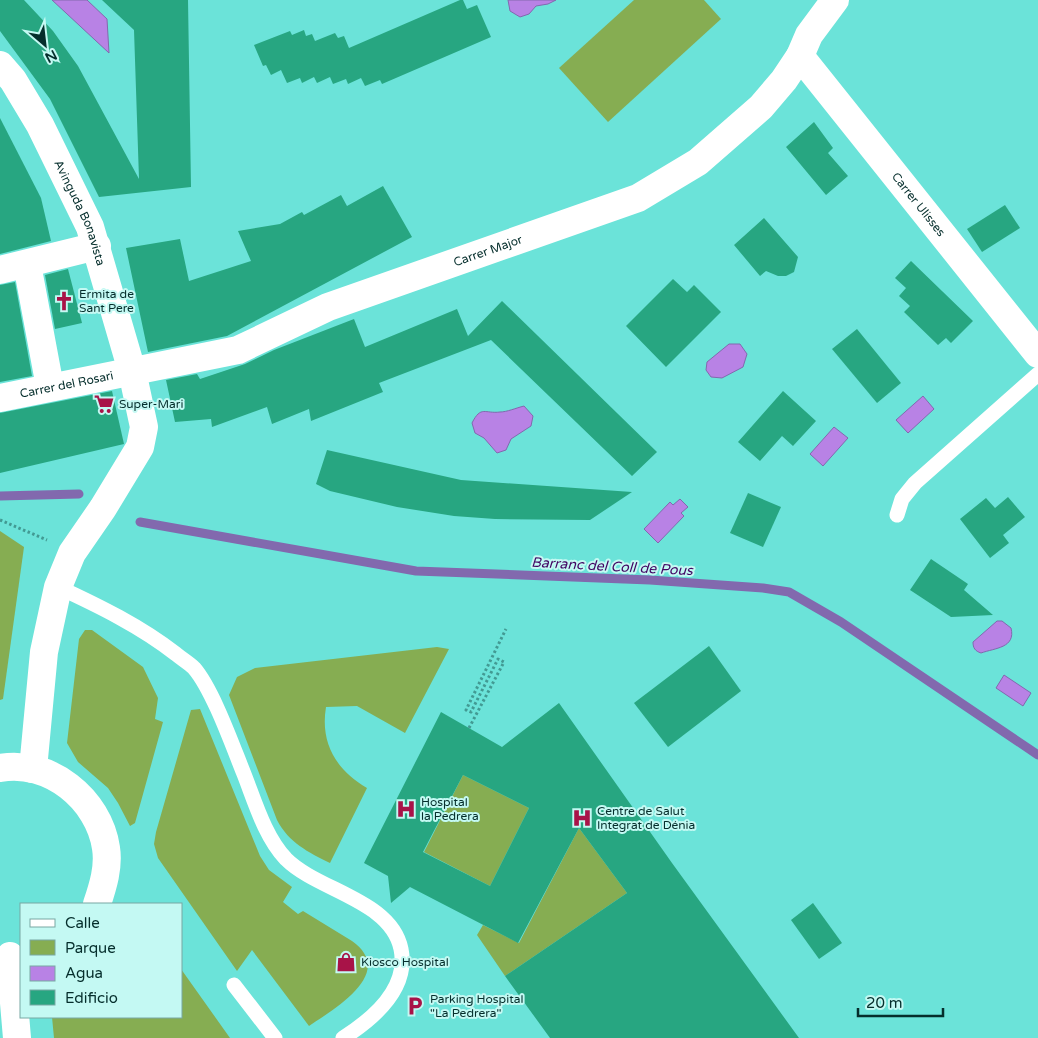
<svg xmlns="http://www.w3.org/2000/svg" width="1038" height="1038" viewBox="0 0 1038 1038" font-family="'Varela Round',sans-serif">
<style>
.green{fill:#86ad52}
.water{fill:#b882e5;stroke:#8269ae}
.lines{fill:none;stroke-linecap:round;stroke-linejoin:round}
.stream{stroke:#8269ae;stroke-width:9}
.building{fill:#27a681;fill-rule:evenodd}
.path{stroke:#429a93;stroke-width:3;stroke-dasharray:2.5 2.5;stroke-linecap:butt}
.service{stroke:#fff;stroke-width:15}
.minor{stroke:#fff;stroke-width:28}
.tertiary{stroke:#fff;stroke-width:28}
.labels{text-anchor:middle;stroke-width:4;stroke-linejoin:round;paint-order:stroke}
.street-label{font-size:12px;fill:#052e2c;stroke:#c4f9f3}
.poi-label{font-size:12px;fill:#052e2c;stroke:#c4f9f3;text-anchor:start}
.water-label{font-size:14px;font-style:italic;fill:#410462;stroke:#c4f9f3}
</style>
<rect width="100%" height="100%" fill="#6be3d9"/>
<g class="green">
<polygon points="634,0 704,0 721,19 608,122 559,68"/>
<polygon points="0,531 24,547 3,699 0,700"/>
<polygon points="85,630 92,630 143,667 158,698 155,719 163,722 135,823 130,826 118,803 108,788 78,762 67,743 79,639"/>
<path d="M437 647 449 649 405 733 357 706 326 707C320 743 336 770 367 788L330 863C308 852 289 843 277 820L229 695 237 677 255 668Z"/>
<path d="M200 709 260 856 269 870 292 887 283 902 298 914 303 911 352 941C397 973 334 1009 309 1026L252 950 237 971 158 858 154 844 156 832 191 710Z"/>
<polygon points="463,775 529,808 490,886 424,852"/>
<polygon points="579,828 627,893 505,976 477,935 483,925 519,943"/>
<polygon points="181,969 230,1038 54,1038 52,1017 181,1017"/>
</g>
<g class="water">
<polygon points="52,0 87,0 107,19 109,53"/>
<polygon points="508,0 556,0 548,4 536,6 529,14 520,17 510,11"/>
<polygon points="729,344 740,344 747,354 743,367 722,378 711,377 706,370 707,362"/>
<polygon points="923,396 934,409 908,433 896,420"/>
<path d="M524 406 533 416 531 426 511 439 506 450 497 453 484 438 475 433 472 423C481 405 485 414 500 412 507 412 516 408 524 406Z"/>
<polygon points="834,427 848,438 823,466 810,454"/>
<polygon points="680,499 688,507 681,513 684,516 658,543 644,529 670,502 673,505"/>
<path d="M997 621H1002L1011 628C1016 648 995 648 981 653 975 651 973 648 973 642Z"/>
<polygon points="1004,675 1031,693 1023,706 996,688"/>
</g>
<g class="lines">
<g class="stream">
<polyline points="0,496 79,494"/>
<polyline points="140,522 416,571 650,580 763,588 789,592 841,622 1038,755"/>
</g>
</g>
<g class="building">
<polygon points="0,0 24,0 53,31 78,66 139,179 134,30 102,0 188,0 191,187 99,197 50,99 0,31"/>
<polygon points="460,0 463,0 467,9 477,5 491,37 382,84 380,80 365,86 361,78 348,84 346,79 333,84 330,77 317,83 314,77 302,83 300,78 287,83 281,70 271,75 266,65 263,66 254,45 290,31 292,35 304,30 306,36 312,34 315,41 335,33 338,38 344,36 349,48"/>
<polygon points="0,118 41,198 51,241 0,254"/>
<polygon points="814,122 833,148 828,153 848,176 826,195 786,147"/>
<polygon points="383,186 412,237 227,336 148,352 126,248 180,239 189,281 251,261 238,231 280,224 302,212 304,215 341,195 347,206"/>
<polygon points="1005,205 1020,228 982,252 967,229"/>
<polygon points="764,218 798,257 794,272 786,276 778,276 766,271 760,276 734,245"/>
<polygon points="911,261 973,321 951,343 946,338 938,345 904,312 910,306 899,296 906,288 895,278"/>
<polygon points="68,269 82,323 55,329 45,275"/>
<polygon points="673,279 687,292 694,285 721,312 666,367 626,326"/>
<polygon points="15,282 32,376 0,382 0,285"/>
<polygon points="502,301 657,452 632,476 491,340 379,383 383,392 311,421 309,409 272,424 267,407 212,427 211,419 175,422 166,380 197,374 200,379 245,364 274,350 354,319 365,347 457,309 468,336"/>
<polygon points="857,329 901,383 877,403 832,349"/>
<polygon points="112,391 124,444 0,473 0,413"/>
<polygon points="783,391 816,421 793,446 782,436 760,461 738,442"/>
<polygon points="327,450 461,480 632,492 590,520 495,519 454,516 397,507 330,491 316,484"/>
<polygon points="748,493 781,507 763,547 730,533"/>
<polygon points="1008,497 1025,517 1003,535 1009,543 990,558 960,519 986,498 995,508"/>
<polygon points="931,559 968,584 964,590 993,615 951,617 910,590"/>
<polygon points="709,646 741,691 668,747 634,703"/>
<path d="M559 703 672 863 799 1038H550L505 976 627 893 579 828 518 943 410 887 391 903 388 876 364 863 441 712 502 747ZM463 775 529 808 490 886 423 852Z"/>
<polygon points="813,903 842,943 819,959 791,920"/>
</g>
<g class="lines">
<g class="path">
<polyline points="0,520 47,540"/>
<polyline points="469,728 504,662 498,659 471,712 466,710 506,629"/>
</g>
<g class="service">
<polyline points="897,515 902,499 915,483 1038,374"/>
<path d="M58 587C99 606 140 626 176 654 182 659 189 663 194 668 213 690 233 747 244 774 255 802 265 837 286 859 318 891 391 900 401 949 409 988 373 1019 343 1038"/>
<polyline points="234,985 275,1038"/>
</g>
<g class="minor">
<path id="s1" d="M800 56 1038 354"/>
<path id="s2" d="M0 65 13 80 40 125 90 227 132 371 144 427 140 447 103 508 72 553 58 587 44 652 33 769"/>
<polyline points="27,264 50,387"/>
<polyline points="0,270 97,246"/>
<path id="s3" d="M0 398 238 350 328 307 638 198 698 162 761 107 784 80 800 56 809 35 835 0"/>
</g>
<g class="tertiary">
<path d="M0 768C49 759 99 799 106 848 109 867 103 886 97 904"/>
<polyline points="10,956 17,1038"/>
</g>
</g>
<defs>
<symbol id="church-bare" viewBox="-9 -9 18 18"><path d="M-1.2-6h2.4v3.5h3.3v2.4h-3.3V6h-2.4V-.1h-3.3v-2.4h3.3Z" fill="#a81348" stroke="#c4f9f3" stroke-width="2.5" paint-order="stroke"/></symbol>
<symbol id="supermarket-bare" viewBox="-9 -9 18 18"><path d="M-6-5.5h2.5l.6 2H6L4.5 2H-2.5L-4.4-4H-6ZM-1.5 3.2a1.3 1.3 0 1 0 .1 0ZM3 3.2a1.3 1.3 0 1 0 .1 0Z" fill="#a81348" stroke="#c4f9f3" stroke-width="2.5" paint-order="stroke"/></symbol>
<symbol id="hospital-bare" viewBox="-9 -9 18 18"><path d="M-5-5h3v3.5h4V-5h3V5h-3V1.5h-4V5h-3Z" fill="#a81348" stroke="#c4f9f3" stroke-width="2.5" paint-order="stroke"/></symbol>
<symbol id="shop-bare" viewBox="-9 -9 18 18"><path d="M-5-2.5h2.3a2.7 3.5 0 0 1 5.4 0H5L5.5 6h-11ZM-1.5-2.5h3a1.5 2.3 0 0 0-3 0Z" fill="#a81348" stroke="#c4f9f3" stroke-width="2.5" paint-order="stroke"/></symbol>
<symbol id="parking-bare" viewBox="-9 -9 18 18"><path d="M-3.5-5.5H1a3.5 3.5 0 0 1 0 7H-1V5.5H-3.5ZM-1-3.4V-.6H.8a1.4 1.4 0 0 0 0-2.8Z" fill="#a81348" stroke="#c4f9f3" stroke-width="2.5" paint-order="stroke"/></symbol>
</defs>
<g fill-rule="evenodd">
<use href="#church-bare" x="50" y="287" width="28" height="28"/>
<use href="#supermarket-bare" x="90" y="390" width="28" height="28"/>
<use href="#hospital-bare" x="392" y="795" width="28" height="28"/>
<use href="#hospital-bare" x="568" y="804" width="28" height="28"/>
<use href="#shop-bare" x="332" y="948" width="28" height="28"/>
<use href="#parking-bare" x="401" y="992" width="28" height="28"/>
</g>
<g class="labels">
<g class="street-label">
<text dy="4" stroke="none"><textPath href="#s1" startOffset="190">Carrer Ulisses</textPath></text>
<text dy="4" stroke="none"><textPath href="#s2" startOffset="169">Avinguda Bonavista</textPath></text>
<text dy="4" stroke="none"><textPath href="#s3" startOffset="512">Carrer Major</textPath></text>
<text dy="4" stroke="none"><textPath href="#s3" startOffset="68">Carrer del Rosari</textPath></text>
</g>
<g class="poi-label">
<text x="79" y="298">Ermita de<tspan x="79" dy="14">Sant Pere</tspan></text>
<text x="119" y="408">Super-Mari</text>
<text x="421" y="806">Hospital<tspan x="421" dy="14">la Pedrera</tspan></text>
<text x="597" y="815">Centre de Salut<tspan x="597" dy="14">Integrat de Dénia</tspan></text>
<text x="361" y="966">Kiosco Hospital</text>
<text x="430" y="1003">Parking Hospital<tspan x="430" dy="14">"La Pedrera"</tspan></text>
</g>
<g class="water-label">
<text transform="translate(612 566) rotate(3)" y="5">Barranc del Coll de Pous</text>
</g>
</g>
<rect x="20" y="903" width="162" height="115" fill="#c4f9f3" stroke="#78a8a3"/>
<rect x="30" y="919" width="25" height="8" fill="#ffffff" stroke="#78a8a3"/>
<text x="65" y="928" font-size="15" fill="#052e2c">Calle</text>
<rect x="30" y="940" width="25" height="15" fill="#86ad52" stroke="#78a8a3"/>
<text x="65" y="953" font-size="15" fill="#052e2c">Parque</text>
<rect x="30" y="966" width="25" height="15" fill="#b882e5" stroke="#78a8a3"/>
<text x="65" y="978" font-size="15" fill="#052e2c">Agua</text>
<rect x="30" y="990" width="25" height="15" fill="#27a681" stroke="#78a8a3"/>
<text x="65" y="1003" font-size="15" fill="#052e2c">Edificio</text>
<g transform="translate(45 45) rotate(152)" stroke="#c4f9f3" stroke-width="4" paint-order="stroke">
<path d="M0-4L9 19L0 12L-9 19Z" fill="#052e2c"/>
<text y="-8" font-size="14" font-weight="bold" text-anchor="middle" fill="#052e2c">N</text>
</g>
<path d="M858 1008v8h85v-8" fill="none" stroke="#052e2c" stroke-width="2.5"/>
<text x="866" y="1008" font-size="15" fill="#052e2c" stroke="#c4f9f3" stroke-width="4" paint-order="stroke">20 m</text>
</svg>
